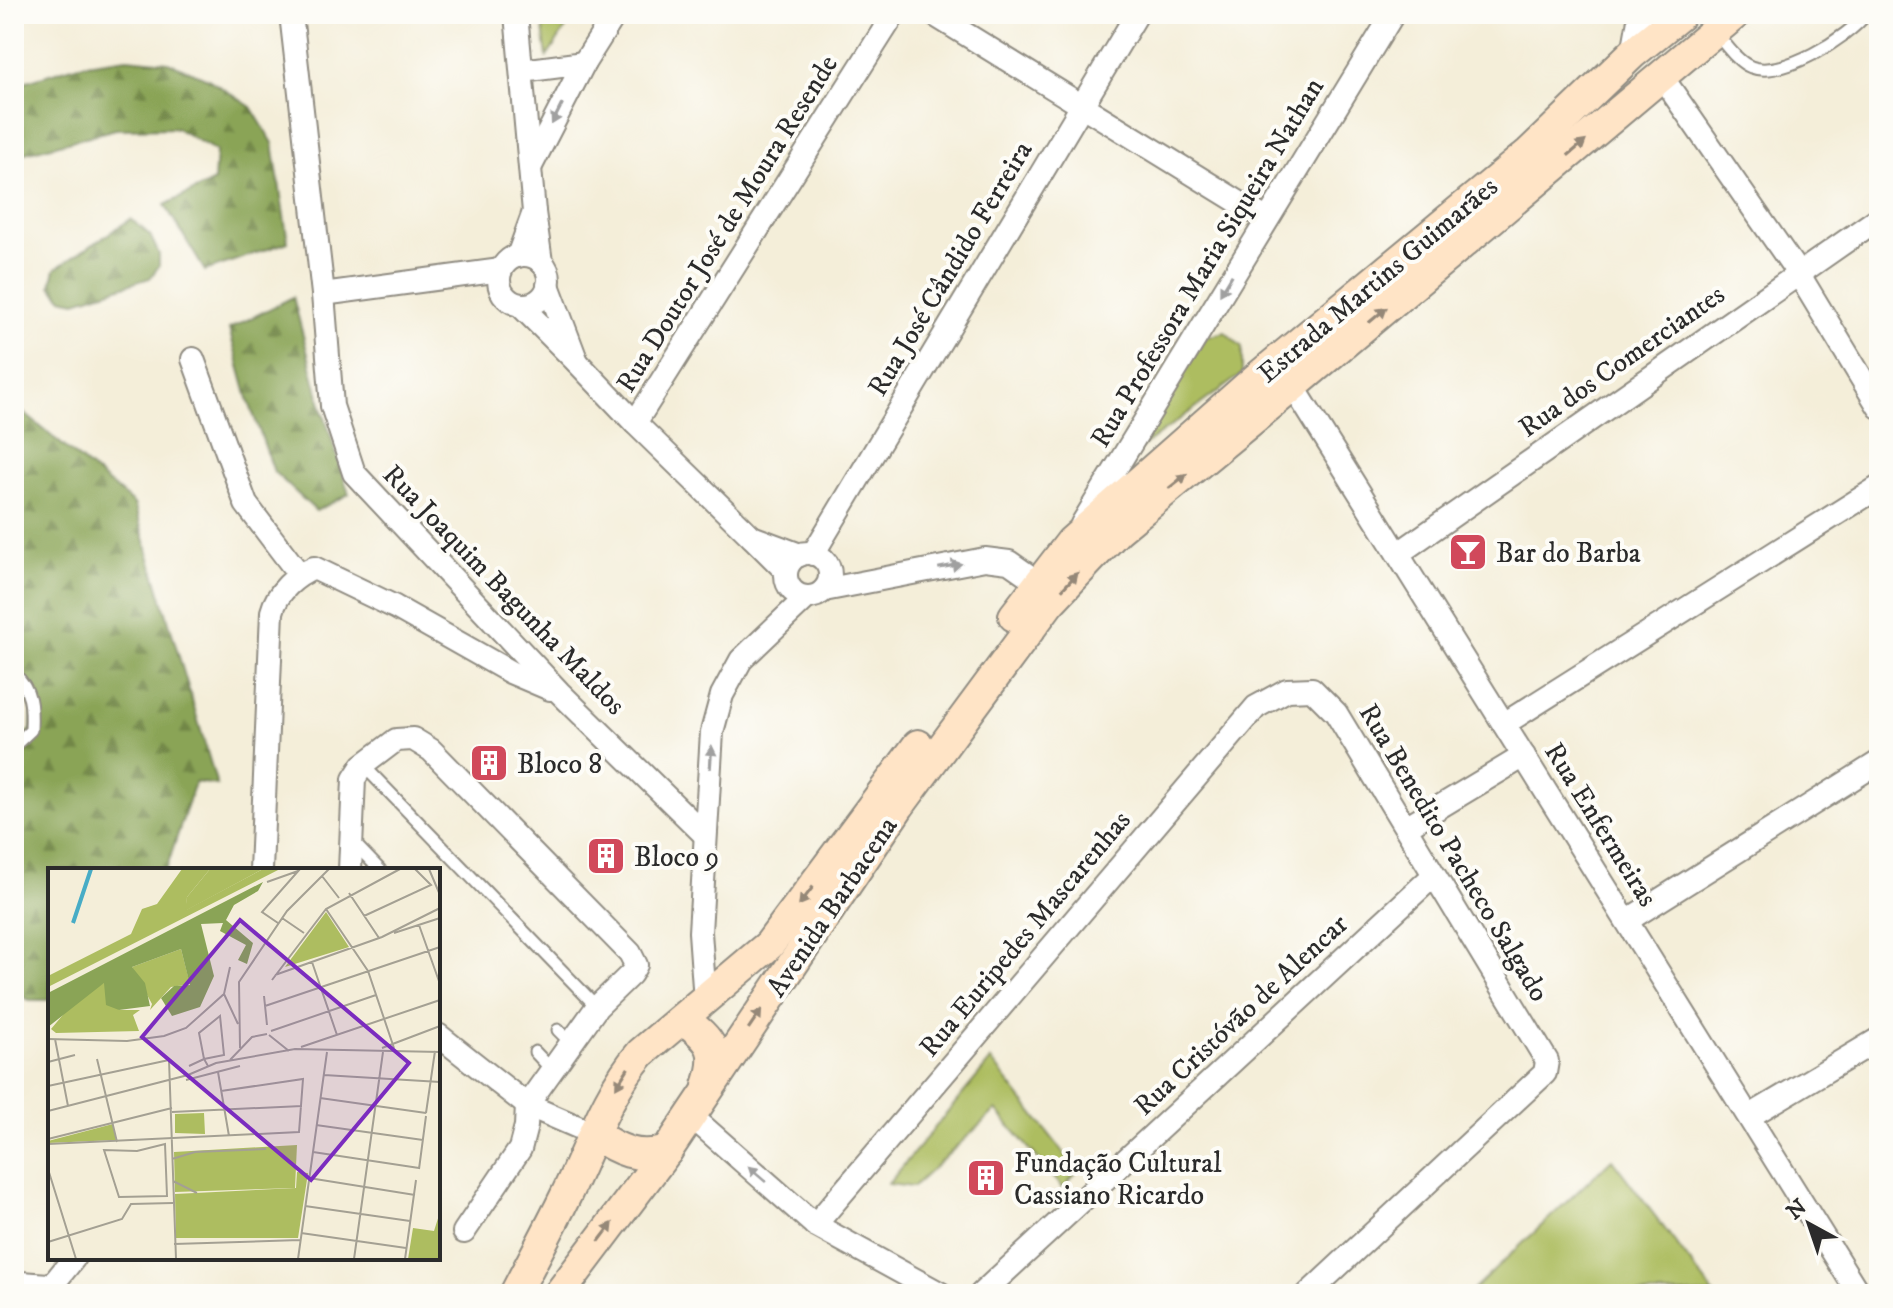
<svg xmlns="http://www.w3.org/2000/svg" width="1893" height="1308" viewBox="0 0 1893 1308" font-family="'IM FELL DW Pica',serif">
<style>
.green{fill:#adbd60;stroke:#6c7446;stroke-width:2}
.forest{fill:url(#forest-firs);stroke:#5a6840;stroke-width:2}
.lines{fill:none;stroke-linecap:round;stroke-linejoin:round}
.lane-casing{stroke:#908c82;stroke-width:15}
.street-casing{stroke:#908c82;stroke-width:26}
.secondary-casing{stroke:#908c82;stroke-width:34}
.lane{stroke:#fff;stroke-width:11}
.street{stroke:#fff;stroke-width:22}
.secondary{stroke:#ffe4c6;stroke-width:30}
.oneway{fill:#a0a0a0}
.oneway2{fill:#958878}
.labels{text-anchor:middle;stroke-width:8;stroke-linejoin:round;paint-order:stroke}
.street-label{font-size:28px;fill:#2b2b2b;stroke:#fdfcf7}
.poi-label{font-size:28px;fill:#2b2b2b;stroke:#fdfcf7;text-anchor:start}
.inset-river{fill:none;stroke:#47acc6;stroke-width:4}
.inset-road{fill:none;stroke:#a4a093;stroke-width:2}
.view{fill:#7b2cbf;fill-opacity:0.15;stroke:#7b2cbf;stroke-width:4}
.inset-edge{fill:none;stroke:#2b2b2b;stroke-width:4}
</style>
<defs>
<pattern id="forest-firs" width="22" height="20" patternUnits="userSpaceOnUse" patternTransform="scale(2)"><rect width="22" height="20" fill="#8aa456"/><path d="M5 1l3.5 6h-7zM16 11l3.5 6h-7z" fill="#718647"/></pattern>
</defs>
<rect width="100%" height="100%" fill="#fdfcf7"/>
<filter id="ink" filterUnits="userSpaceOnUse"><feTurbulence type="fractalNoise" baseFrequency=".0125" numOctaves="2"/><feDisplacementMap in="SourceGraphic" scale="16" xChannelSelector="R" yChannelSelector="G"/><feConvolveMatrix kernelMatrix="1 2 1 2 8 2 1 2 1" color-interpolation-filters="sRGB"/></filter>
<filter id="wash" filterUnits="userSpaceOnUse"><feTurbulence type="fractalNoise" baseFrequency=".006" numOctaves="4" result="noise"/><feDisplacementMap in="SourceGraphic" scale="32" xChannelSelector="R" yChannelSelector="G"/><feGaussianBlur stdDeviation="1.8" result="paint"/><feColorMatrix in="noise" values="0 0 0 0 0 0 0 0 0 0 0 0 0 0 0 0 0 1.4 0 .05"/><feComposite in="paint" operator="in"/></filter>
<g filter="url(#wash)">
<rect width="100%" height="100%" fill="#f4eed9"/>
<g class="green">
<polygon points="541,14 575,14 547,57"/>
<polygon points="1225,332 1242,347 1242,374 1132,454 1206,337"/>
<polygon points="991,1060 1078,1171 1063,1188 996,1110 913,1187 888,1184"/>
<polygon points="1612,1159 1714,1294 1469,1294"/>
</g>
<g class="forest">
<polygon points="127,58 168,62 208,79 251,107 273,143 288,242 205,271 165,205 214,181 216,151 176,128 116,129 14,156 14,85 79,65"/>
<polygon points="131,219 150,235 159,254 159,266 150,278 76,301 62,298 51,286 55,269"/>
<polygon points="293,297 322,408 349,494 316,511 274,472 249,402 229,329"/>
<polygon points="19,409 134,504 217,785 195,782 166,870 50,870 50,1000 29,1000 14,993 14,742 31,730 32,711 14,674 14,410"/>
</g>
</g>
<g filter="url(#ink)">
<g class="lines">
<defs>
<g id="lane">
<path d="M1715 32C1725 43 1737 62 1751 67 1781 79 1848 38 1866 14"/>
<path d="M14 674C32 689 32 708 31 730L14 746"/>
<polyline points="363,765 597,1007"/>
<polyline points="352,841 380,870"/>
<polyline points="558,1030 571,1043"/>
<polyline points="535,1052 552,1070"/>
<polyline points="14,1277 56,1280"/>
</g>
<g id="street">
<polyline points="291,14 323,294 332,406 354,473 559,692 705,835"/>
<polyline points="516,14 534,212"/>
<polyline points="933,14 1266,219"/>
<polyline points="1633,53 1640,14"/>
<polyline points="522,71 584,63"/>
<polyline points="1662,77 1798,273 1879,407"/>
<polyline points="531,166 584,63 615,14"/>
<circle cx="524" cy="280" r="25"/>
<polyline points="518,256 534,212 541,262"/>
<polyline points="323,294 501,270"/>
<polyline points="520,305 577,362 548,285"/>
<polyline points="193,359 246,504 299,574"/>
<polyline points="577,362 635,423 752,537"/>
<polyline points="1293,386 1859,1294"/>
<polyline points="635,423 894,14"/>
<polyline points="1082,524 1393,14"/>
<circle cx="808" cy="575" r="22"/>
<polyline points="1399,553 1879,218"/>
<polyline points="813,554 1137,14"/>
<polyline points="786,571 752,537 800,555"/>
<polyline points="824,590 985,559 1009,562 1039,583"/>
<polyline points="1504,724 1879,487"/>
<polyline points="1406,827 1524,756"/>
<path d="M261 870 272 612C277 592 295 576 314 568L395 607 510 672 550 689"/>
<polyline points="350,870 354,779 363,765 396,740 413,739 431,750 630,953 636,965 631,974 597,1007 527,1105 526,1126 520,1149 464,1232"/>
<polyline points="1628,920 1879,762"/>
<polyline points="705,1001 700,932 712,732 722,695 741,660 806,598"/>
<polyline points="438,1035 527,1105 594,1134"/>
<polyline points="690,1115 815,1225 941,1294"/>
<polyline points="1750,1116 1879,1039"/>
<polyline points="815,1225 1256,707 1287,690 1312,689 1336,713 1547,1061 1545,1073 1308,1294"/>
<polyline points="45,1294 74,1258"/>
<polyline points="981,1294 1433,876"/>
</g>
<g id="secondary">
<polyline points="1014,616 1071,542 1258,377 1529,153 1633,53 1681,14"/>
<path d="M684 1019C712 1042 720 1049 708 1086"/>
<path d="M594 1134C618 1150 638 1160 667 1151"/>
<path d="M515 1294C532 1261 550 1228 566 1195 590 1146 606 1094 641 1053L769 945 918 745"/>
<polyline points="559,1294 667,1151 899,806 1049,603 1118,530 1293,386 1735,14"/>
</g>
</defs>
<use href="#lane" class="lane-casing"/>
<use href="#street" class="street-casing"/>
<use href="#secondary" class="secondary-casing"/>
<use href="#lane" class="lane"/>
<use href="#street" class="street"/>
<use href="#secondary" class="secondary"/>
</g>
<defs><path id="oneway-solid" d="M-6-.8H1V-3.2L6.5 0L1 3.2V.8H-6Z" transform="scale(2)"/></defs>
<g class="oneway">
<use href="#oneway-solid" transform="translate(557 114) rotate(117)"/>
<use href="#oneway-solid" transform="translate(1226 285) rotate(121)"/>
<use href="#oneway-solid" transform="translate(950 566) rotate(-11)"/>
<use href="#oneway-solid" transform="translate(711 757) rotate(-86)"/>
<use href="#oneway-solid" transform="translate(757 1174) rotate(-139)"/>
</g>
<g class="oneway2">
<use href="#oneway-solid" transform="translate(1577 148) rotate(-40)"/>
<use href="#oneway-solid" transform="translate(1378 315) rotate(-40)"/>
<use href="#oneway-solid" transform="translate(1178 481) rotate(-39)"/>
<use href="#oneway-solid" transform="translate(1070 581) rotate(-47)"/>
<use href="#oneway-solid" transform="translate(806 896) rotate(127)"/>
<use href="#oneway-solid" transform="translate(755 1019) rotate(-56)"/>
<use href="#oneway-solid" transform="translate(622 1078) rotate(122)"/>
<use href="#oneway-solid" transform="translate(606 1232) rotate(-53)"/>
</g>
</g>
<defs>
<symbol id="bar-square" viewBox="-11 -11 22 22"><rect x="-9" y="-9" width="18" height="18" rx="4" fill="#d1495b" stroke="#fdfcf7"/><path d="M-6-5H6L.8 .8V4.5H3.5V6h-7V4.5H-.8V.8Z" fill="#fff"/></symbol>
<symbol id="building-square" viewBox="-11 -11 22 22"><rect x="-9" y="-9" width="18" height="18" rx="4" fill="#d1495b" stroke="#fdfcf7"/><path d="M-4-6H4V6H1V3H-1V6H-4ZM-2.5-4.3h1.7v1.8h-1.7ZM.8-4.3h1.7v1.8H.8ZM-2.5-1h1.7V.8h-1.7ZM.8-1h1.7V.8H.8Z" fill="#fff"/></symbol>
</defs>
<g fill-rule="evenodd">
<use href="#bar-square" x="1446" y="530" width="44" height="44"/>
<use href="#building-square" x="467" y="741" width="44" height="44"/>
<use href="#building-square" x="584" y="834" width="44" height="44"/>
<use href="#building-square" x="964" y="1156" width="44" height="44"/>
</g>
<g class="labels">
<g class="street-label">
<text transform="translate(726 223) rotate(-58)" y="10">Rua Doutor José de Moura Resende</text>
<text transform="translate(1206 262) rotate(-59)" y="10">Rua Professora Maria Siqueira Nathan</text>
<text transform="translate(949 268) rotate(-59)" y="10">Rua José Cândido Ferreira</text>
<text transform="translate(1377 279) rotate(-40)" y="10">Estrada Martins Guimarães</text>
<text transform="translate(1621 360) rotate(-35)" y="10">Rua dos Comerciantes</text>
<text transform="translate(505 589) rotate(46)" y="10">Rua Joaquim Bagunha Maldos</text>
<text transform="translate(1602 824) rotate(58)" y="10">Rua Enfermeiras</text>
<text transform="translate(1455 852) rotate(59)" y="10">Rua Benedito Pacheco Salgado</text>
<text transform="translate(831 906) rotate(-56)" y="10">Avenida Barbacena</text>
<text transform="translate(1024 933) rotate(-50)" y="10">Rua Euripedes Mascarenhas</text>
<text transform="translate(1240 1014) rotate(-43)" y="10">Rua Cristóvão de Alencar</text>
</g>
<g class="poi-label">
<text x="1496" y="562">Bar do Barba</text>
<text x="517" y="773">Bloco 8</text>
<text x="634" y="866">Bloco 9</text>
<text x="1014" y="1172">Fundação Cultural<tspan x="1014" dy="32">Cassiano Ricardo</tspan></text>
</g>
</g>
<g transform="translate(48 868)">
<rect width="392" height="392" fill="#f4eed9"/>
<path d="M134 1H162L139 29 138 42 215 1H232L0 119V108L83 66 94 41 109 36ZM278 44 301 79 237 99ZM133 81 142 116 123 119 102 142 104 136 84 99ZM57 114 71 142H92L85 147 91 163 8 165 3 161 25 135ZM156 245 157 266 127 265V246ZM65 256 68 272 0 275V273ZM249 277 247 320 127 324 126 284ZM392 344V391H360L365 360 386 363Z" fill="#adbd60"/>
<path d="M215 14 210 23 186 37 178 52 205 75 199 96 190 92 198 77 172 63 175 55 153 56 166 108 152 139 124 148 113 130 126 118 142 117 133 81 84 99 97 115 102 138 71 142 58 137 56 115 0 159V125Z" fill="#8aa456"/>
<path d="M162 1H215L137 43 139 29Z" fill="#adbd60"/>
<path d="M249 304 260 305 250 370H128L127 326 248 320Z" fill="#adbd60"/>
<path class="inset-river" d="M25 55 43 1"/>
<path class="inset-road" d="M381 1 392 27M274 8 291 30M219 14 250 3M301 25 331 70M278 41 320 103 346 180M316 48 383 17 367 1M234 50 256 65M230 55 214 44 252 1M371 57 392 116M346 65 392 50M264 94 289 167M227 107 334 69 392 40M224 112 278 41 352 1M176 126 182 99M216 128 219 157M217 138 392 79M223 163 328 127M221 167 241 183M0 171 79 173 116 168 138 160 176 126 190 156M7 171 20 238M253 179 392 132M192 180 191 114 239 43 281 1M334 180 392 158M49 191 69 274M182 192 204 169 219 166M0 194 27 187M141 198 156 191 176 187 172 148 151 165 156 191 160 198M170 204 181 268M276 207 392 214M138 212 192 198M0 218 121 192 128 391M272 230 378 245M0 243 140 207 168 195 247 181 392 184M124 244 254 238M378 245 387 183M268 257 375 272M0 271 124 240M0 276 251 264 255 211 173 223M117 276 119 328 71 329 56 282 89 283ZM265 284 371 300M124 291 147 284 218 281M0 301 28 391M371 301 378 248M261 310 367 327M125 313 149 325M257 338 362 353M253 365 358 380M0 374 74 351 83 336 125 335M126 376 252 372M250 391 279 184M306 391 335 184M357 391 368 312"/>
<path class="view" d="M192 52 361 195 263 312 94 169Z"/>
<rect width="392" height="392" class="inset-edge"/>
</g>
<rect width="1893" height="1308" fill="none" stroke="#fdfcf7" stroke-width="48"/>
<g transform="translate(1809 1224) rotate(320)" stroke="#fdfcf7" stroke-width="6" paint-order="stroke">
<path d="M0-6L14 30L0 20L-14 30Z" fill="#2b2b2b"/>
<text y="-12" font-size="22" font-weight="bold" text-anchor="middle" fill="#2b2b2b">N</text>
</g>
</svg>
